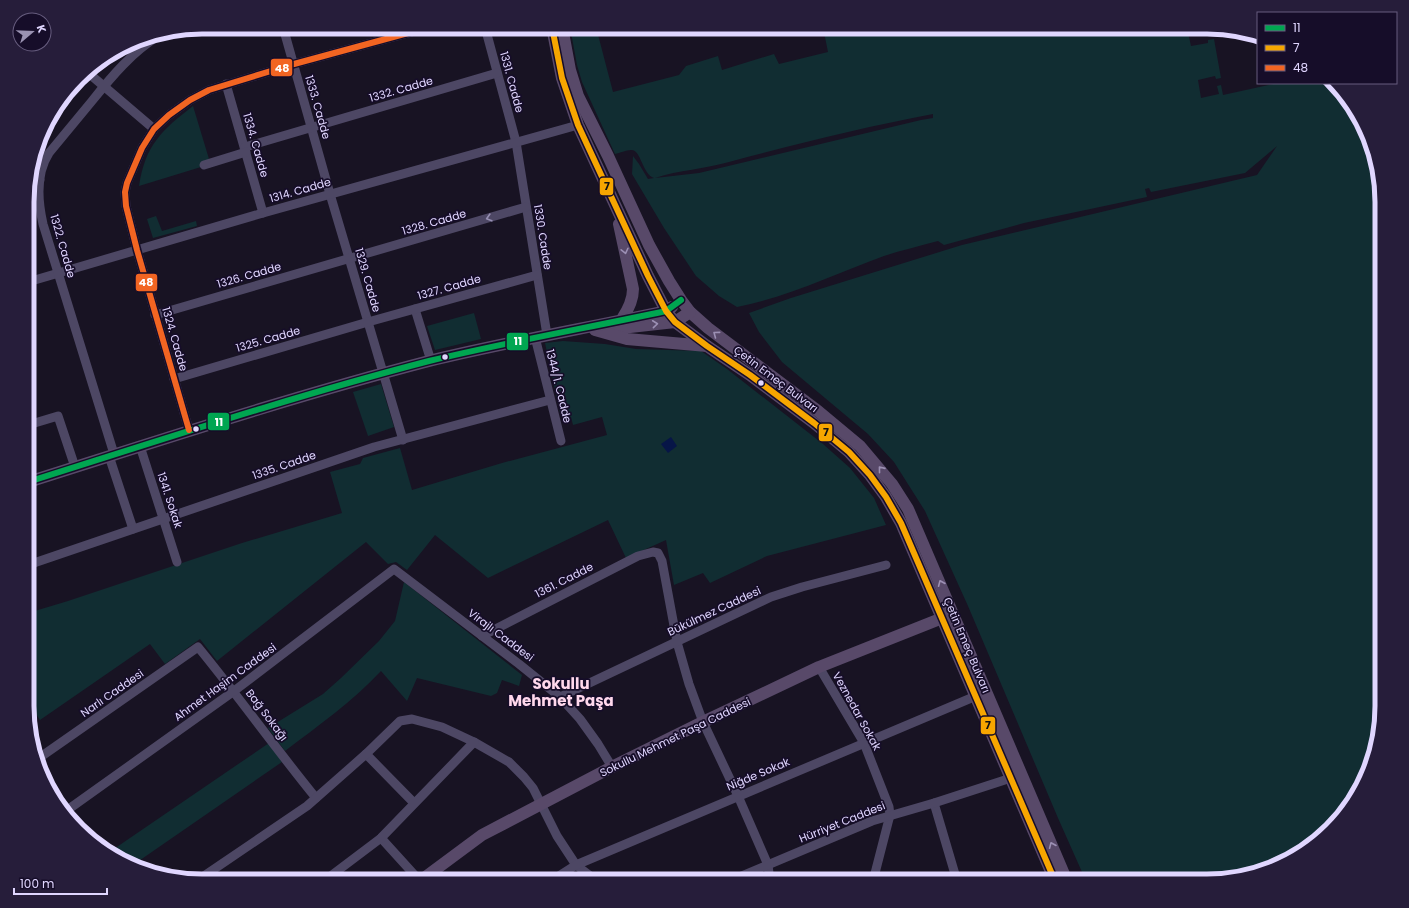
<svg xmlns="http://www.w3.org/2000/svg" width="1409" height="908" viewBox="0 0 1409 908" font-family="Poppins,sans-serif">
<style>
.green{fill:#112d32;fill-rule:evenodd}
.water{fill:#071547}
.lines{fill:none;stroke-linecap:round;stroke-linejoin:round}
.minor{stroke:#4d4764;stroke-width:9}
.major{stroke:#584969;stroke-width:12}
.bus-1-casing{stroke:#160d29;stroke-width:9}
.bus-2-casing{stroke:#160d29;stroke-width:9}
.bus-3-casing{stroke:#160d29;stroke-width:9}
.bus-1{stroke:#00a651;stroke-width:6}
.bus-2{stroke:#f7a600;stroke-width:6}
.bus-3{stroke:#f26522;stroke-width:6}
.oneway{stroke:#968eb2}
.oneway2{stroke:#9c90b4}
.bus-dot{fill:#e0d6ff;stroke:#160d29;stroke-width:1.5}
.labels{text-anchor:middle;stroke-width:3.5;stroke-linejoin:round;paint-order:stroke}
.street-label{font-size:11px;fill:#e0d6ff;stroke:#160d29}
.district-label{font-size:15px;font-weight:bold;fill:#ffd8ec;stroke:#160d29}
.rim{fill:none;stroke:#e0d6ff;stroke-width:5}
.line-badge{stroke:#160d29;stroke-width:1.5}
.badge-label{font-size:11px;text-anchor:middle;font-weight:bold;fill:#fff}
.pale-badge-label{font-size:11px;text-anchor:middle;font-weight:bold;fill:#111}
</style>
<rect width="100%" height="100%" fill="#181323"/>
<g class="green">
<path d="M570 27H596L613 92 679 75 686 66 718 56 722 70 774 54 779 64 828 52 823 27H866L869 36 886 33 885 27H1190L1187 28 1191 46 1208 43V40L1214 39 1221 78 1216 79 1215 76 1198 80 1201 98 1219 94 1217 86 1221 85 1223 95 1278 83H1329L1359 115 1382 191V717L1373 762 1352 803 1294 858 1218 881H1086L1058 818 968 606 925 511 894 462 868 434 782 362 759 332 749 313 791 298 962 245 1257 175 1277 146 1245 173 1151 192 1149 188 1145 189 1147 197 1024 223 944 245 938 241C920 246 902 250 884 256 835 274 788 297 737 307L719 296 696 276 664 228 632 174 633 156 639 164 648 179 654 178C642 174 641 149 631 150 626 150 620 153 615 154L582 82 577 65ZM933 114V118L921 120 699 173 655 178C679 170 705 169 729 162 796 144 864 127 933 114Z"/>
<path d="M193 106 209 159 201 167 139 186C145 145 162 130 193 106Z"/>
<polygon points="156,216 162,231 196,221 197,226 153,238 147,219"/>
<polygon points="474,313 481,339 435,350 427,326"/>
<polygon points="563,341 605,344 636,349 701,351 727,369 823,444 850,468 874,498 886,525 767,556 710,583 703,573 674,585 666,540 626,558 608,520 488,578 435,535 407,570 396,562 388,564 366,542 217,661 200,639 165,664 150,644 40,720 28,702 28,613 68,601 242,543 342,513 330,472 360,464 363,458 400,448 412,490 502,463 607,435 602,417 573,425 571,417 560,413 545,343"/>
<polygon points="381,384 394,427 368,436 353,392"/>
<path d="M404 582 522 675 519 686 502 680 497 693 491 696 417 678 407 701 381 671C353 701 318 726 285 751L268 728 323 694 341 678 379 641 395 621Z"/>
<polygon points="269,743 282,762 133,865 108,853"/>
</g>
<polygon class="water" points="671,437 677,446 668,453 661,444"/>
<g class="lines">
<g class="minor">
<polyline points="283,27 330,194 403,440"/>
<polyline points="485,27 516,142 547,335"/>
<polyline points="86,71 154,129"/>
<polyline points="226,84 263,213"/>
<polyline points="245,147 497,73"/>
<polyline points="204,165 246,152"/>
<polyline points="29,177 40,180"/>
<polyline points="28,282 263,213 578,125"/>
<polyline points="415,309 431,361"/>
<polyline points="155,315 526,207"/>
<polyline points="535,337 561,441"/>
<polyline points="174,379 368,322 537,275"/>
<polyline points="28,425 58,416 75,467"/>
<polyline points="189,430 137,250 126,206 125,192 127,183 142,148 154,129 169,115 190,100 209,90 294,64 430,27"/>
<polyline points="140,446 177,562"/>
<path d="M114 454 43 224C38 202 36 173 49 153 63 136 78 118 92 101 112 76 132 52 160 35"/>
<polyline points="109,456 133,529"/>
<polyline points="28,565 374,447 550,400"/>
<polyline points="482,636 638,556 653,552 658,553 662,561 677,642 689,684 703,722 738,796 768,865 770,881"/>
<polyline points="819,667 864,743 889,807 890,815 873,881"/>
<polyline points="560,697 771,597 802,587 886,565"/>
<polyline points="366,754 414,803"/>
<path d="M39 758 198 647C239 697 276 749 316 798"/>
<polyline points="50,793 51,794"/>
<polyline points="934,803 957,881"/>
<polyline points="66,811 234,691 394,569 519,664 560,697 580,719 598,744 612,767"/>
<polyline points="381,838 420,881"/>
<polyline points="198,880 307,806 366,754 400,721 412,719 442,727 474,742 509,762 524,777 533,788 557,836 576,865 593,878 598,881"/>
<polyline points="324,881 381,838 474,742"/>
<polyline points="551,881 576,865 976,696"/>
<polyline points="730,881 872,821 934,803 1011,778"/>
</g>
<g class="major">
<polyline points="552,27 562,78 578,125 648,276 666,311 675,322 707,346 750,375 814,423 849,452 870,475 886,497 901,523 1055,881"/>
<polyline points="562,27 570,70 578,96 608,156 649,245 669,281 681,300 690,312 708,328 818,411 860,446 892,484 908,509 1067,881"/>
<path d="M619 224 633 289C633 301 628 310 622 319"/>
<polyline points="612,329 675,322 690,312"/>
<polyline points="595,330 627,339 707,346"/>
<path d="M28 482C161 440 294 396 429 361 507 342 587 328 666 311L672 307"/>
<polyline points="420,881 482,835 612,767 703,722 819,667 950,615"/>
</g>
<defs>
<path id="bus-1" d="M28 482C161 440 294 396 429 361 507 342 587 328 666 311L681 300"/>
<polyline id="bus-2" points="552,27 562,78 578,125 648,276 666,311 675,322 707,346 750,375 814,423 849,452 870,475 886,497 901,523 1055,881"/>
<polyline id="bus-3" points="189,430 137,250 126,206 125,192 127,183 142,148 154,129 169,115 190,100 209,90 294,64 430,27"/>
</defs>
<use href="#bus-1" class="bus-1-casing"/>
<use href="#bus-2" class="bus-2-casing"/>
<use href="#bus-3" class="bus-3-casing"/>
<use href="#bus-1" class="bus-1"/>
<use href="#bus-2" class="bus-2"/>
<use href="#bus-3" class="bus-3"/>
</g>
<defs><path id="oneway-chevron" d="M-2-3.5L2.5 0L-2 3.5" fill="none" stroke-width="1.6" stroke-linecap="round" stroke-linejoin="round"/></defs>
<use class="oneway" href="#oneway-chevron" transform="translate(489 218) rotate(164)"/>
<g class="oneway2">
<use href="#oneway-chevron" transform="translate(625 251) rotate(77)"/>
<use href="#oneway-chevron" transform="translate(655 324) rotate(-6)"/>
<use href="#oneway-chevron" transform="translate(716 334) rotate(-143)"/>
<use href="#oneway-chevron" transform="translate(881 469) rotate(-129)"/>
<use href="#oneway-chevron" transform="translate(941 583) rotate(-113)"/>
<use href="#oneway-chevron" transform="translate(1052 845) rotate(-113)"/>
</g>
<g class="bus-dot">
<circle cx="445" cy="357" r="3.5"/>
<circle cx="761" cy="383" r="3.5"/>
<circle cx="196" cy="429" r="3.5"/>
</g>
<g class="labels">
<g class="street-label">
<text transform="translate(512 82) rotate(75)" y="4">1331. Cadde</text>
<text transform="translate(401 89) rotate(-16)" y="4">1332. Cadde</text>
<text transform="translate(318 107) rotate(74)" y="4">1333. Cadde</text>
<text transform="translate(256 145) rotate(74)" y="4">1334. Cadde</text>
<text transform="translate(300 190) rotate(-16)" y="4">1314. Cadde</text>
<text transform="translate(434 222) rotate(-16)" y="4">1328. Cadde</text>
<text transform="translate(543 237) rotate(81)" y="4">1330. Cadde</text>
<text transform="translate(63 246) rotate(74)" y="4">1322. Cadde</text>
<text transform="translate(249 275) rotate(-16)" y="4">1326. Cadde</text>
<text transform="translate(368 280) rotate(74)" y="4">1329. Cadde</text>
<text transform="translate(449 287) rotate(-16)" y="4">1327. Cadde</text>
<text transform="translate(175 339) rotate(74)" y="4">1324. Cadde</text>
<text transform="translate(268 339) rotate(-16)" y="4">1325. Cadde</text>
<text transform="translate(776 379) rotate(37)" y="4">Çetin Emeç Bulvarı</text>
<text transform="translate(559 386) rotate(76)" y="4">1344/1. Cadde</text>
<text transform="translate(284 465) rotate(-19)" y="4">1335. Cadde</text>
<text transform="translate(170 500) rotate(72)" y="4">1341. Sokak</text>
<text transform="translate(564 580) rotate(-27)" y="4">1361. Cadde</text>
<text transform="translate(714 611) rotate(-25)" y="4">Bükülmez Caddesi</text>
<text transform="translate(501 635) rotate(37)" y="4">Virajlı Caddesi</text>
<text transform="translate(967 645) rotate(67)" y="4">Çetin Emeç Bulvarı</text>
<text transform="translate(225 682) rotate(-36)" y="4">Ahmet Haşim Caddesi</text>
<text transform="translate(112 693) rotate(-35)" y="4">Narlı Caddesi</text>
<text transform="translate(857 711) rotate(61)" y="4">Veznedar Sokak</text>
<text transform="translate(267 715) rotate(53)" y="4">Bağ Sokağı</text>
<text transform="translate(675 737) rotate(-26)" y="4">Sokullu Mehmet Paşa Caddesi</text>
<text transform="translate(758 774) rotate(-23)" y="4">Niğde Sokak</text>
<text transform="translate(842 822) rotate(-22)" y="4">Hürriyet Caddesi</text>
</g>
<g class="district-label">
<text x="561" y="689">Sokullu<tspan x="561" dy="17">Mehmet Paşa</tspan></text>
</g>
</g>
<path d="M0 0H1409V908H0ZM202 34H1207A168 168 0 0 1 1375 202V706A168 168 0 0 1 1207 874H202A168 168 0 0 1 34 706V202A168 168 0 0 1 202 34Z" fill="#261d3a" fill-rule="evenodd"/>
<path class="rim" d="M202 34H1207A168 168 0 0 1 1375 202V706A168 168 0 0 1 1207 874H202A168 168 0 0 1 34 706V202A168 168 0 0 1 202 34Z"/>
<g class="line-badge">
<rect x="270" y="58" width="23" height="19" rx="4" fill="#f26522"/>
<rect x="599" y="177" width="15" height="19" rx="4" fill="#f7a600"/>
<rect x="135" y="273" width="23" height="19" rx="4" fill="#f26522"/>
<rect x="506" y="332" width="23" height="19" rx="4" fill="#00a651"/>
<rect x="207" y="412" width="23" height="19" rx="4" fill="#00a651"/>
<rect x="818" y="423" width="15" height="19" rx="4" fill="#f7a600"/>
<rect x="980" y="716" width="16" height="19" rx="4" fill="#f7a600"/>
</g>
<g class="badge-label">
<text x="282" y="72">48</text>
<text x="146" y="286">48</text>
<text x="518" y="345">11</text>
<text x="219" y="426">11</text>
</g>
<g class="pale-badge-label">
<text x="607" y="190">7</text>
<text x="826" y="436">7</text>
<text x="988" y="729">7</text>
</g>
<rect x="1257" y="12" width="140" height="72" fill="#160d29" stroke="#675d7f"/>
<rect x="1265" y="25" width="20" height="6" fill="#00a651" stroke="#675d7f"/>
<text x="1293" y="32" font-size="12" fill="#e0d6ff">11</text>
<rect x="1265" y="45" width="20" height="6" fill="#f7a600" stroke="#675d7f"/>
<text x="1293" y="52" font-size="12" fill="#e0d6ff">7</text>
<rect x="1265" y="65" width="20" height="6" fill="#f26522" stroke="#675d7f"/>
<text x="1293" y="72" font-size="12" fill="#e0d6ff">48</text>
<g transform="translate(32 32) rotate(71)"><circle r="19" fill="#160d29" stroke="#675d7f"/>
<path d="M0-3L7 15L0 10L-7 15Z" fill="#9a92b2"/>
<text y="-6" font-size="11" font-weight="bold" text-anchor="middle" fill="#e0d6ff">K</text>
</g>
<path d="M14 888v6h93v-6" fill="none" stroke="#e0d6ff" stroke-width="2"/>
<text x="20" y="888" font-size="12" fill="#e0d6ff" stroke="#160d29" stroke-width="3" paint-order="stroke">100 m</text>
</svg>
